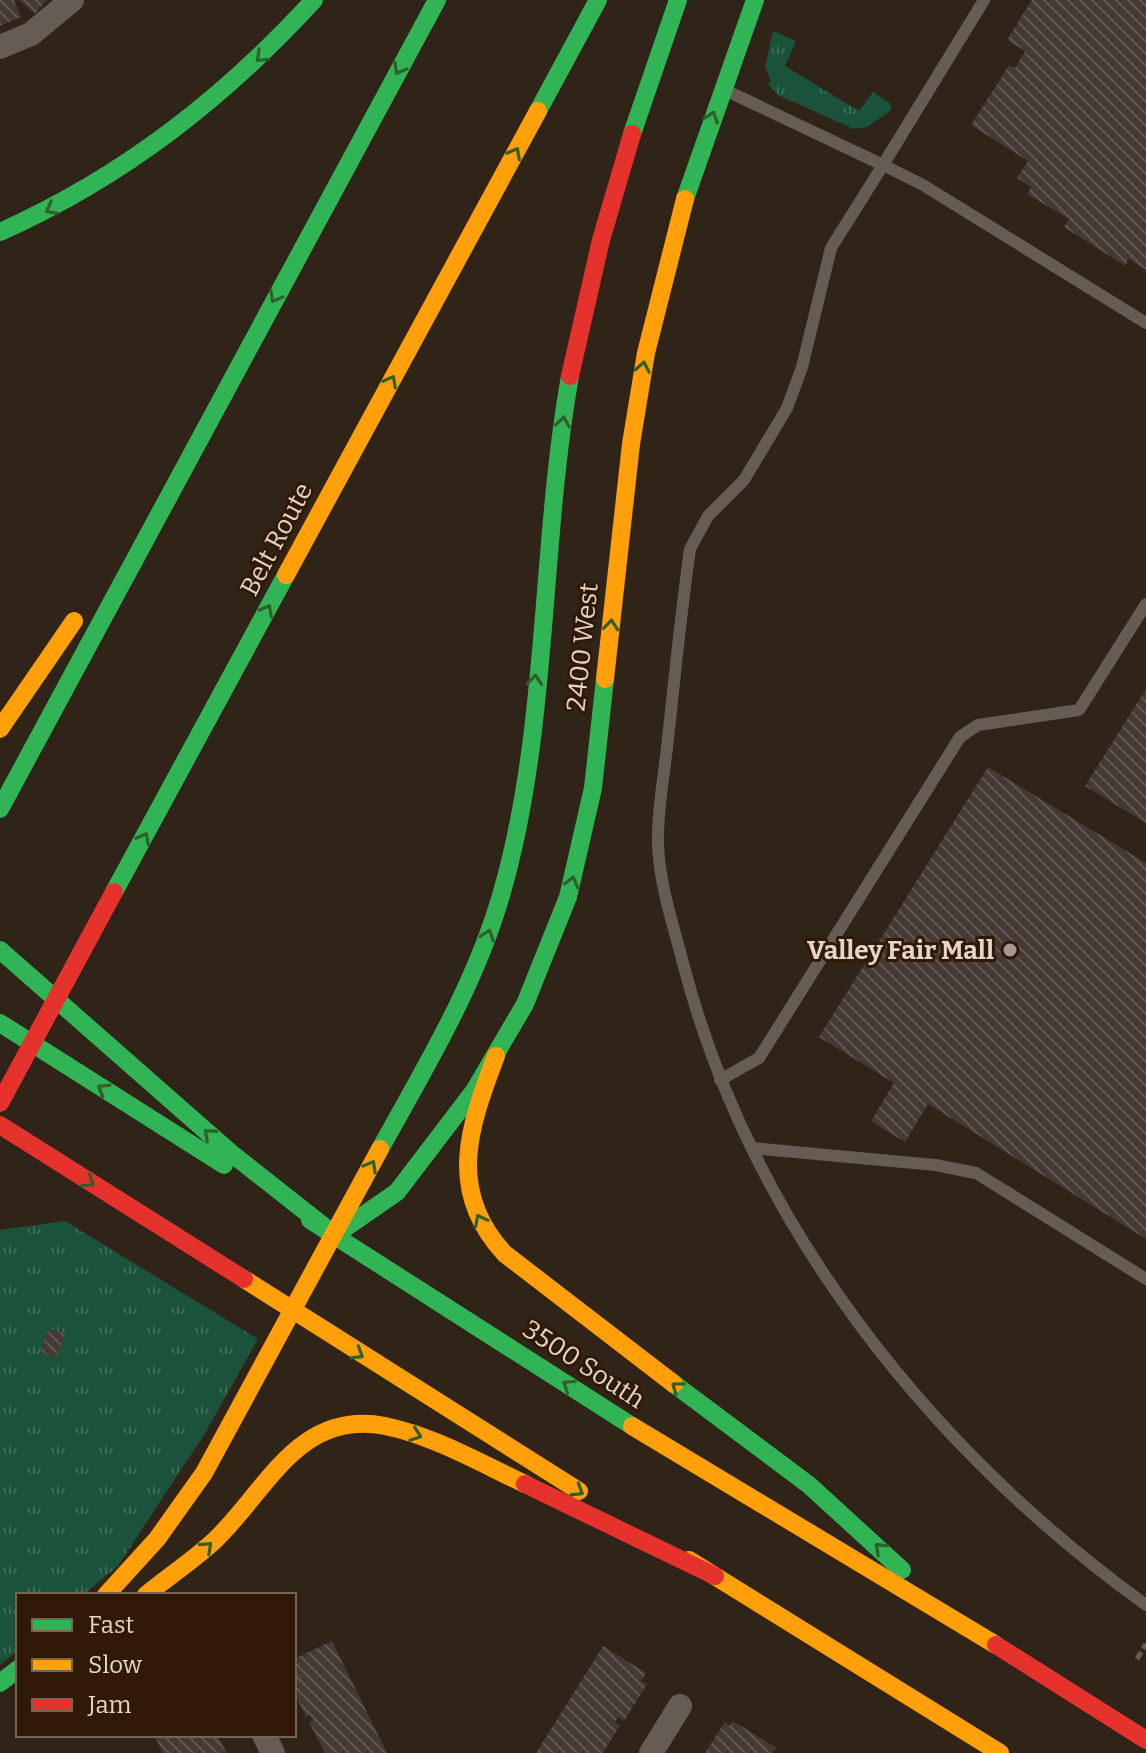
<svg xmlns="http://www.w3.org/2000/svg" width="1146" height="1753" viewBox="0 0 1146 1753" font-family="Bitter,serif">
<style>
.grass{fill:url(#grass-tufts)}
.building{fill:url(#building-back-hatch)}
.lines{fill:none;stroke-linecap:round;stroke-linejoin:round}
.path{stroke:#665c54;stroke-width:5;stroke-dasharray:8 4;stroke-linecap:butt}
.lane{stroke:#665c54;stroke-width:12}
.street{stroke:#665c54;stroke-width:24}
.fast{stroke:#30b455;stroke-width:18}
.slow{stroke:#ff9f0a;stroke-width:18}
.jam{stroke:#e5322d;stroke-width:18}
.oneway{stroke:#305f2a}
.poi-dot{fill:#a6978b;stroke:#301906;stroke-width:3}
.labels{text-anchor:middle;stroke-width:6;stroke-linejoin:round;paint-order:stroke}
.street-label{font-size:26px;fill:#e5d5c9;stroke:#301906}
.poi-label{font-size:26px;font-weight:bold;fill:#e5d5c9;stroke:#301906;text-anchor:end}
</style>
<defs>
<pattern id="grass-tufts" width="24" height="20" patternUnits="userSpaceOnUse" patternTransform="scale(2)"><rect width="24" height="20" fill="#1a523b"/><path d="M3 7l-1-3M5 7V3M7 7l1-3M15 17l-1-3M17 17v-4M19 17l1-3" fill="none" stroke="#3b6a56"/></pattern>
<pattern id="building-back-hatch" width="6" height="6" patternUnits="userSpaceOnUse" patternTransform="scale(2)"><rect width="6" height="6" fill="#453934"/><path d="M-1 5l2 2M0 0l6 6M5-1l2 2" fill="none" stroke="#605550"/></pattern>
</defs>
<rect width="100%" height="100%" fill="#302419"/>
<g class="grass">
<polygon points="773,31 796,41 785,66 859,111 873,92 891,104 891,110 867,127 854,129 778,95 768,84 771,81 765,67"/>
<polygon points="65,1221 258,1339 207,1430 118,1566 83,1595 18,1595 18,1650 0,1665 0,1230"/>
</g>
<g class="building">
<polygon points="0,0 14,0 21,17 0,26"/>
<polygon points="19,0 47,0 35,14"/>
<polygon points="1032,0 1146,0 1146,270 1129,259 1125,266 1064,227 1069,219 1027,194 1031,187 1017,178 1028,161 971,125 1009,65 1015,68 1025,51 1007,40"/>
<polygon points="1146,689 1146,823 1085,786"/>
<polygon points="988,767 1146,863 1146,1239 928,1104 905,1142 871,1121 894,1083 819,1037"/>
<polygon points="49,1328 65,1334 56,1358 40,1352"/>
<polygon points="332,1641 387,1753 325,1753 309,1722 313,1720 310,1715 306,1717 294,1692 294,1659"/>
<polygon points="603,1646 646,1673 641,1681 647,1684 624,1721 618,1717 615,1722 620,1725 603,1753 536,1753"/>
<polygon points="733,1721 776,1748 772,1753 705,1753 725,1722 729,1726"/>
<polygon points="154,1735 217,1735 227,1753 163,1753"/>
</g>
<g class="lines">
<polyline class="path" points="1137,1659 1146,1644"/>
<g class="lane">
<polyline points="984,0 883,165 923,185 1146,323"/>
<path d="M725 90 883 165 831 248 802 367 787 408 744 480 708 516 690 549C681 612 675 675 668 738 665 772 657 808 658 843 659 883 673 924 683 963 751 1225 929 1448 1146 1605"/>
<polyline points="720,1080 759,1058 960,737 978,725 1079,710 1146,604"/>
<polyline points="752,1148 935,1165 976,1173 1146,1279"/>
</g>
<g class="street">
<polyline points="0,47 31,34 72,0"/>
<polyline points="264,1735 273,1753"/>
<polyline points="651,1753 680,1706"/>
</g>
<g class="fast">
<polyline points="538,111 598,0"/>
<polyline points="632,134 678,0"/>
<polyline points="685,199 755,0"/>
<path d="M0 232C123 177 223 99 314 0"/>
<polyline points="0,809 437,0"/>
<polyline points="114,892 286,575"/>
<polyline points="0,950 231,1153 335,1235"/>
<polyline points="0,1023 224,1165"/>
<path d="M380 1149C426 1066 476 984 502 892 549 728 540 545 570 376"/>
<polyline points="310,1220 632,1426"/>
<polyline points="335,1235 397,1192 474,1091 525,1004 568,897 593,788 605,679"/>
<polyline points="674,1384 809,1485 902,1570"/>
<polyline points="0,1683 18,1669"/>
</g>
<g class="slow">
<polyline points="286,575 538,111"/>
<polyline points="605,679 631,444 646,353 685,199"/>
<polyline points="0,729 74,621"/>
<path d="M496 1056C469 1127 446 1191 505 1254L674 1384"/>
<polyline points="244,1279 579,1491"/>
<polyline points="632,1426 996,1645"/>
<polyline points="689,1560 1000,1753"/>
<polyline points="106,1595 157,1539 204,1473 380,1149"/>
<path d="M146 1595C168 1577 192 1561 213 1542 265 1494 297 1409 385 1426 434 1436 480 1463 525 1484"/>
</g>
<g class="jam">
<polyline points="570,376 601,240 632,134"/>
<polyline points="0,1103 114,892"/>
<polyline points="0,1125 244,1279"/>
<polyline points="525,1484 715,1576"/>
<polyline points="996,1645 1146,1740"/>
</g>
</g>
<defs><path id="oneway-chevron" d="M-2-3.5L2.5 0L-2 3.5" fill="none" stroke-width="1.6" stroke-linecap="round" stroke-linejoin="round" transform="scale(2)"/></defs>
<g class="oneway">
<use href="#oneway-chevron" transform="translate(261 57) rotate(136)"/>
<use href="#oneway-chevron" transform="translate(399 69) rotate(119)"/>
<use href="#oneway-chevron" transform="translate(712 117) rotate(-71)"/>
<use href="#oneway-chevron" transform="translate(515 153) rotate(-62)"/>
<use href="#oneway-chevron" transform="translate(51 209) rotate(152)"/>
<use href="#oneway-chevron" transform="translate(275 297) rotate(119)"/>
<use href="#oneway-chevron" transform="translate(643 367) rotate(-80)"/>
<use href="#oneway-chevron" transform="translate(391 381) rotate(-62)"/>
<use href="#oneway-chevron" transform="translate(563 422) rotate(-82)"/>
<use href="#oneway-chevron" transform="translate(267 610) rotate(-62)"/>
<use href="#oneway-chevron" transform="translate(611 625) rotate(-84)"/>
<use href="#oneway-chevron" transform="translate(535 680) rotate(-85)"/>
<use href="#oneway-chevron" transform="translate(144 838) rotate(-62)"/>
<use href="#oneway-chevron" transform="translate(572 882) rotate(-75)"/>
<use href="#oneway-chevron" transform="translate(488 935) rotate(-71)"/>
<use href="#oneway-chevron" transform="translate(103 1089) rotate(-148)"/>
<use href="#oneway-chevron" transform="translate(209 1134) rotate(-139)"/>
<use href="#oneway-chevron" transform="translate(371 1166) rotate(-61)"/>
<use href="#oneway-chevron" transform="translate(89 1182) rotate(33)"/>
<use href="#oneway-chevron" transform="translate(480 1220) rotate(-117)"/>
<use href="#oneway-chevron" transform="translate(358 1354) rotate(32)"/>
<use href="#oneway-chevron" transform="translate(568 1385) rotate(-147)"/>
<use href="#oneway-chevron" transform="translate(677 1387) rotate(-143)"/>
<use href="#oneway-chevron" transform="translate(416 1435) rotate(20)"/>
<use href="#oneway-chevron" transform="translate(578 1491) rotate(32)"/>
<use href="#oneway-chevron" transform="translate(207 1547) rotate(-43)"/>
<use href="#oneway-chevron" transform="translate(880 1548) rotate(-137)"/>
</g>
<circle class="poi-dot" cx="1010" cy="950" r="8"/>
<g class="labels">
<g class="street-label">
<text transform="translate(276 539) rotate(-62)" y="9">Belt Route</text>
<text transform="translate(582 647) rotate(-84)" y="9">2400 West</text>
<text transform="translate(584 1364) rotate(33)" y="9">3500 South</text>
</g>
<g class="poi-label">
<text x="994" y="959">Valley Fair Mall</text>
</g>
</g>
<rect x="16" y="1593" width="280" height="144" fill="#301906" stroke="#786454" stroke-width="2"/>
<rect x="32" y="1619" width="40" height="12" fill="#30b455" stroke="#786454" stroke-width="2"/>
<text x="88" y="1633" font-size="24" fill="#e5d5c9">Fast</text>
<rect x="32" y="1659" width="40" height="12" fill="#ff9f0a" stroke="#786454" stroke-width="2"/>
<text x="88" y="1673" font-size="24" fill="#e5d5c9">Slow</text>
<rect x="32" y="1699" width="40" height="12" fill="#e5322d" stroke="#786454" stroke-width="2"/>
<text x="88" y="1713" font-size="24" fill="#e5d5c9">Jam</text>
</svg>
